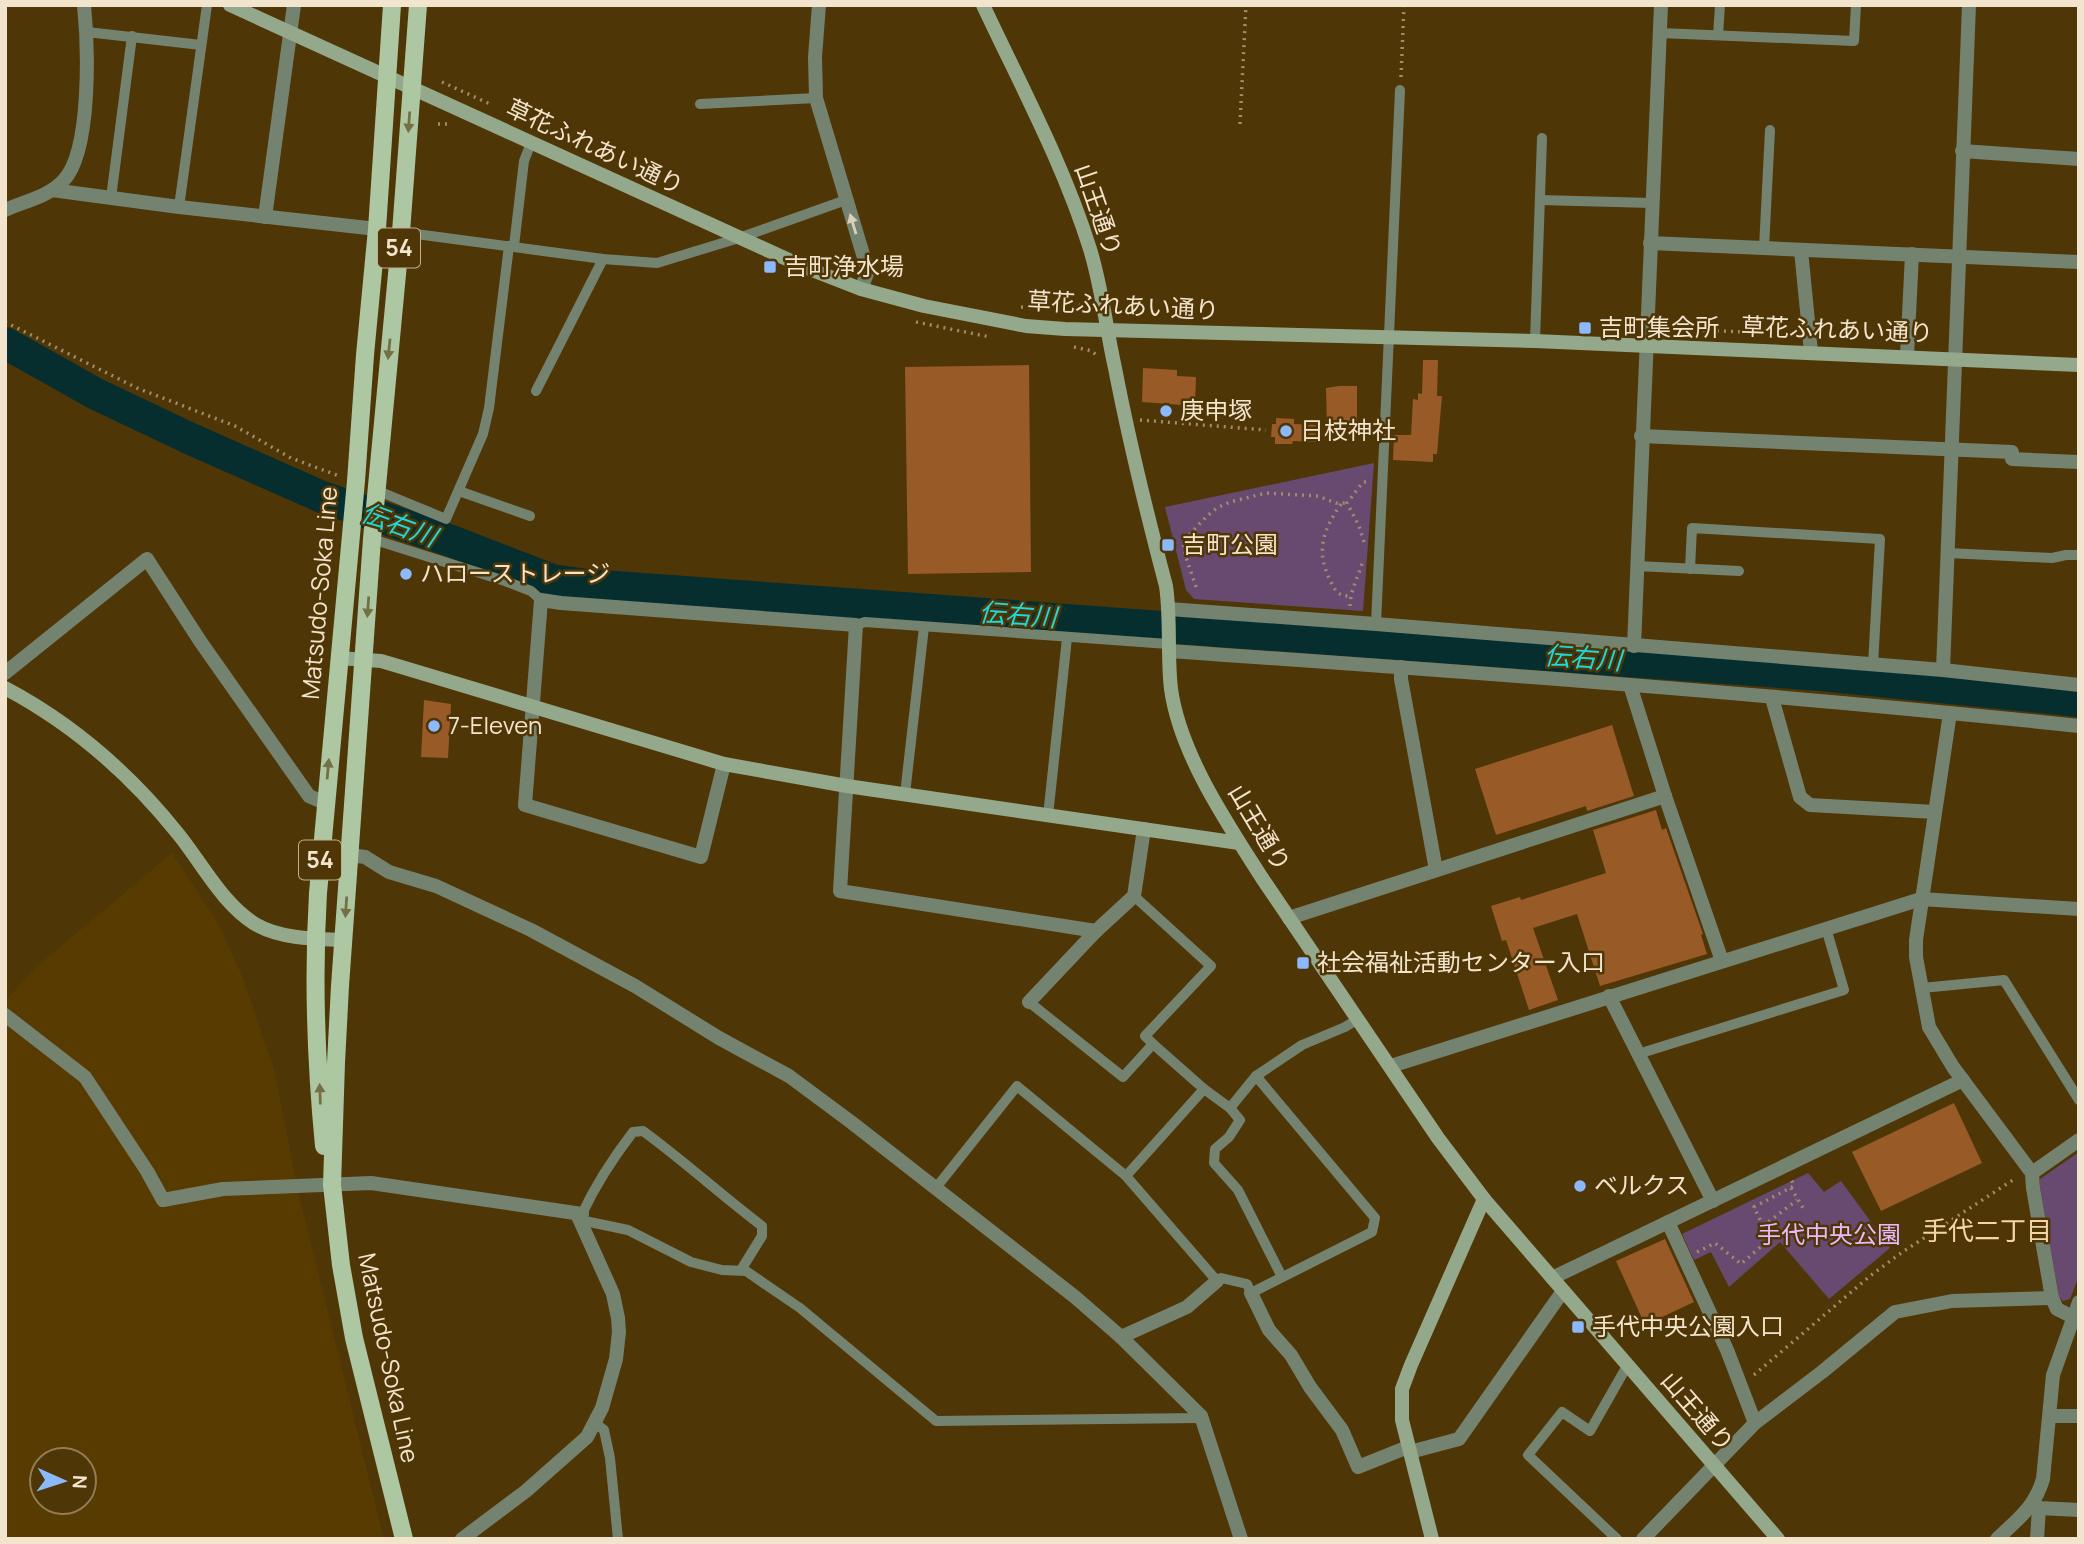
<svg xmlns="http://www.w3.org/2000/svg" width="2084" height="1544" viewBox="0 0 2084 1544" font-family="Manrope,'Noto Sans JP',sans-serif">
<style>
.built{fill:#583b00;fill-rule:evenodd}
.green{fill:#684a71}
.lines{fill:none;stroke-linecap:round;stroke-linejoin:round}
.river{stroke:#072e2f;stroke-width:32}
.building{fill:#985a26}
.path{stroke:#a18d69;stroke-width:3.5;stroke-dasharray:2 5;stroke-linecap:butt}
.lane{stroke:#748270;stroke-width:10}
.street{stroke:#748270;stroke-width:14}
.secondary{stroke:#94a98c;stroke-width:14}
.primary{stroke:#acc7a2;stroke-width:18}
.oneway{fill:#747044}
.oneway2{fill:#dad0ba}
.poi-dot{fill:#8bb9fc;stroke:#4f3606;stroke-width:2.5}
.labels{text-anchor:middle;stroke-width:5;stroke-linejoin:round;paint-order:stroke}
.shield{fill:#4f3606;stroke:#c2b091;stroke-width:2}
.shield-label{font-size:23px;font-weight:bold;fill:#f3e4cd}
.street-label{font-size:24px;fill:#f3e4cd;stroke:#4f3606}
.poi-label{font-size:24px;fill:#f3e4cd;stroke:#4f3606;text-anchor:start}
.park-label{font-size:24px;fill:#ebb8fc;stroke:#4f3606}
.water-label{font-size:26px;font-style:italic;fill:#1adade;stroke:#4f3606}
.neighbourhood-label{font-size:26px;fill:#f4d5a7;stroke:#4f3606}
</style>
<rect width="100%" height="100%" fill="#4f3606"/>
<path class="built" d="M172 853 218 923 243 978 274 1069 298 1191 384 1539H5V1001L37 966ZM42 1460H84V1502H42Z"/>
<g class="green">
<polygon points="1374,463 1363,611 1194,599 1186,590 1165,507"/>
<polygon points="2079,1152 2079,1276 2070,1299 2063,1301 2059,1297 2040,1188 2040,1179"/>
<polygon points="1808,1173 1824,1192 1841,1181 1890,1248 1829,1299 1780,1242 1729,1287 1711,1252 1694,1260 1682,1234"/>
</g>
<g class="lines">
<polyline class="river" points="5,343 96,394 193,440 322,497 454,542 552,580 588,585 1820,675 2079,701"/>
</g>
<g class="building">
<polygon points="1423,360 1438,360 1437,396 1442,396 1437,454 1433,454 1433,462 1393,460 1394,435 1411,435 1413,399 1418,400 1418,393 1422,394"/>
<polygon points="1029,365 1031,572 908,574 905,367"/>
<polygon points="1143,368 1177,370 1177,376 1196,377 1195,406 1142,402"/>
<polygon points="1339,386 1357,386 1357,428 1327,429 1326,388"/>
<polygon points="1276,418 1294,419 1294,424 1319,425 1318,442 1293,441 1292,444 1275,444 1275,437 1271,437 1272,424 1276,424"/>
<polygon points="424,700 451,704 448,758 421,757"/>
<polygon points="1612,725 1634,796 1587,811 1586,806 1496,835 1475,769"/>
<polygon points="1656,810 1662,830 1666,828 1703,934 1701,935 1707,954 1600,986 1577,914 1533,928 1558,1000 1529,1010 1506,940 1502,941 1491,906 1520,897 1521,900 1606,873 1593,830"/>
<polygon points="1954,1103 1982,1163 1881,1211 1852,1152"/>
<polygon points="1665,1239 1694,1302 1645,1325 1616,1261"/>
</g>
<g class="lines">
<g class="path">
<polyline points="1401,77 1404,5"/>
<polyline points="442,82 490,104"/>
<polyline points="438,124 452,124"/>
<polyline points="1240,124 1246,5"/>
<polyline points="835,260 851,266"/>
<polyline points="1021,307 1042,309"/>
<polyline points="1067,312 1074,310 1083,303"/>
<polyline points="5,322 137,388 235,426 291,458 339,476"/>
<polyline points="916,322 990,337"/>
<polyline points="1661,329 1745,332"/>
<polyline points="1074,347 1092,351 1096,355"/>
<polyline points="1140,420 1266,430"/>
<path d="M1341 504C1322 532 1315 552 1332 584 1336 592 1339 596 1349 596"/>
<polyline points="1364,542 1359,526 1347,503 1363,482 1370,482"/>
<polyline points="1196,587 1183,548 1188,536 1207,516 1217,508 1230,502 1266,493 1318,496 1336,503 1347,503"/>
<path d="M1350 606C1350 590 1359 576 1363 560"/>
<polyline points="1791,1188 1803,1208"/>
<polyline points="1763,1226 1797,1200"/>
<polyline points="1773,1236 1763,1226 1754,1207 1794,1186 1791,1179"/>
<polyline points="1697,1252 1715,1243 1741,1264 1781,1229"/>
<polyline points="1754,1375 1870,1276 1901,1253 2016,1178"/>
</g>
<g class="lane">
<polyline points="87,32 201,45"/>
<polyline points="1660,33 1854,41 1856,5"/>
<polyline points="1718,35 1720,5"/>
<polyline points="700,104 816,98"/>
<polyline points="111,198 132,36"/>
<polyline points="1540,200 1652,203"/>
<polyline points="179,207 207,5"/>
<polyline points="401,232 603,259 657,263 739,238 846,200"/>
<polyline points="514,246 524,161 531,143"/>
<polyline points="1764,248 1770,130"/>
<polyline points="1535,341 1542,138"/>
<polyline points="536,391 603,259"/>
<polyline points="376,490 446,519 483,434 489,408 509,246"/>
<polyline points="459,491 530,516"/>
<polyline points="372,539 505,581 531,591 541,600"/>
<polyline points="1948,553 2052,558 2066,555 2079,555"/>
<polyline points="1637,566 1739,571"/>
<polyline points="1690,569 1692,528 1880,539 1873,665"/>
<polyline points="1376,624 1400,90"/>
<polyline points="856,625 865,622 1168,644"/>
<polyline points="905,794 924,627"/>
<polyline points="1048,816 1067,638"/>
<polyline points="1922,988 2004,980 2079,1100"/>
<polyline points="1029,1002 1123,1077 1153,1044 1145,1036 1211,966 1134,896"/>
<polyline points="1153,1044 1204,1089"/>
<polyline points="1638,1054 1844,990 1826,928"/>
<polyline points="1230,1108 1240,1120 1229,1137 1215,1149 1214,1163 1238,1190 1282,1277"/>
<polyline points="1126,1176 1217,1281 1221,1278 1247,1284 1251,1293 1372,1232 1375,1218 1256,1076"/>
<polyline points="935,1189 1017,1086 1126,1176 1204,1089 1230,1108 1256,1076 1302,1045 1345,1027 1358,1019"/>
<path d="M582 1214C596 1184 613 1158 633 1132L643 1131C684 1161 721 1195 762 1226V1236L741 1270"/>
<polyline points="580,1220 628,1230 691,1262 722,1270 746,1271 800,1308 936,1421 1201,1418"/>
<polyline points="595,1423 604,1430 610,1458 618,1539"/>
<polyline points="1617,1539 1528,1455 1562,1412 1590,1431 1627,1366"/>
</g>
<g class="street">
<polyline points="819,5 815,57 816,98 868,271 861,289"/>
<polyline points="1962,151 2079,159"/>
<polyline points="52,190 179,207 377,229"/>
<path d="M5 210C25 201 48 197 63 181 92 152 88 44 84 5"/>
<polyline points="265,217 294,5"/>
<polyline points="1650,243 2079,262"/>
<polyline points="1801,250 1811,352"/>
<polyline points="1907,356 1912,254"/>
<polyline points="1641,436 2012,452 2012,459 2079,462"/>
<polyline points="1169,609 1376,624 1943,670 2079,685"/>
<polyline points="1634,646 1661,5"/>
<path d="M1169 651C1472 672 1776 694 2079 726"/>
<polyline points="1401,667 1401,679 1436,870"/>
<polyline points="1943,670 1969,5"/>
<polyline points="5,673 147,559 200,641 309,796 325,803"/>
<polyline points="1630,685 1665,796 1722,961"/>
<polyline points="1772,698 1800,797 1810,805 1935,812"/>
<polyline points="1950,713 1916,940 1916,957 1929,1027 1953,1067 2032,1173 2033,1188 2052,1298 2057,1309 2073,1317"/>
<polyline points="724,764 701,857 525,805 541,600 561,603 856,625 840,891 1096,931"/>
<polyline points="350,855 365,857 389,872 436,886 531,930 635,986 719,1038 789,1076 851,1122 1075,1297 1121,1337 1201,1416 1241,1539"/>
<polyline points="1289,918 1665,796"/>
<polyline points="1609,996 1713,1201"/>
<polyline points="1029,1002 1096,931 1134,896 1144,829"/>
<polyline points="5,1015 85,1077 147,1171 163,1200 223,1189 371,1183 582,1214"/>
<polyline points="1391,1066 1921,899 2079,909"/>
<polyline points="2032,1173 2079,1140"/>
<polyline points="1668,1222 1727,1350 1755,1423"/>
<polyline points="1552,1278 1963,1080"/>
<polyline points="1251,1293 1269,1330 1291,1355 1310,1387 1342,1430 1358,1467 1408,1447"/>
<polyline points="1121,1337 1187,1307 1217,1281"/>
<polyline points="2050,1416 2079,1416"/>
<polyline points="1410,1452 1459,1439 1563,1291"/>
<polyline points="2034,1503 2039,1508 2079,1510"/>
<polyline points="462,1539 526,1491 587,1437 602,1408 616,1359 619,1332 618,1318 613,1294 577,1214"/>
<polyline points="1643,1539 1755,1423 1822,1372 1895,1312 1952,1301 2052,1298"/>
<path d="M1997 1539C2018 1519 2035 1507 2043 1479L2053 1375 2079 1302"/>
<polyline points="2037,1539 2039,1508"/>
</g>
<g class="secondary">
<polyline points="230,5 802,266 861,289 924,306 1026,326 1065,329 1535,341 2079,365"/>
<path d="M983 5C1021 86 1063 163 1090 249 1102 288 1106 328 1115 368 1129 441 1147 514 1166 586 1171 620 1167 654 1171 689 1180 754 1227 823 1262 878L1438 1138 1484 1199 1778 1539"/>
<polyline points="338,658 381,661 398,666 724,764 847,786 1239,843"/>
<path d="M5 688C73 724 132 776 179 835 203 865 222 903 255 924 281 939 315 939 343 940"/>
<polyline points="1432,1539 1402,1420 1402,1389 1411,1365 1484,1199"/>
</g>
<g class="primary">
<path d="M324 1146C316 1063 313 976 318 893L356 481 365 355 377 229 392 5"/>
<polyline points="404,1539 354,1338 341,1265 332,1185 336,1063 340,986 372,539 401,232 418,5"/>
</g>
</g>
<defs><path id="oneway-solid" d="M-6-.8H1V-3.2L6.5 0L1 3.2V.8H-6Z" transform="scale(1.75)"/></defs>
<g class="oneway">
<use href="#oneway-solid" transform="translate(409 122) rotate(94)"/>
<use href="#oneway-solid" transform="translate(389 349) rotate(96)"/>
<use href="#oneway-solid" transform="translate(368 607) rotate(94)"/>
<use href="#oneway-solid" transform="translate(328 769) rotate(-85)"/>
<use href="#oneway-solid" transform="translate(346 907) rotate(94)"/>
<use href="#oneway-solid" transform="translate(320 1094) rotate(-92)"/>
</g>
<use class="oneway2" href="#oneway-solid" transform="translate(853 224) rotate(-107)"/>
<g class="poi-dot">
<rect x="763" y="260" width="14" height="14" rx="3.5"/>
<rect x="1578" y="321" width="14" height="14" rx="3.5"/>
<circle cx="1166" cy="411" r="7"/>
<circle cx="1286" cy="431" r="7"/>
<rect x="1161" y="538" width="14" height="14" rx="3.5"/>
<circle cx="406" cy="574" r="7"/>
<circle cx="434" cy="726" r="7"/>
<rect x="1296" y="956" width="14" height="14" rx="3.5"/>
<circle cx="1580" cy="1186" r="7"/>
<rect x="1571" y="1320" width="14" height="14" rx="3.5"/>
</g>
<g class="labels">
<g class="shield">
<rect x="378" y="228.5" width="42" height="39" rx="5"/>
<rect x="299" y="840.5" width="42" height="39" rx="5"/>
</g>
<g class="shield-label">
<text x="399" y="256">54</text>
<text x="320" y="868">54</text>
</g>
<g class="street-label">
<text transform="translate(595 147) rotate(25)" y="8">草花ふれあい通り</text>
<text transform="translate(1098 210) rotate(71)" y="8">山王通り</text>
<text transform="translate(1123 306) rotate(3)" y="8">草花ふれあい通り</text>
<text transform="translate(1837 330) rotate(2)" y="8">草花ふれあい通り</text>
<text transform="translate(320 593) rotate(-85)" y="8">Matsudo-Soka Line</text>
<text transform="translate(1259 828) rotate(59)" y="8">山王通り</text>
<text transform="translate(388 1358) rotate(78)" y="8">Matsudo-Soka Line</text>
<text transform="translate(1697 1412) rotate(49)" y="8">山王通り</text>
</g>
<g class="poi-label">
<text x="784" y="275">吉町浄水場</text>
<text x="1599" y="336">吉町集会所</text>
<text x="1180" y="419">庚申塚</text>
<text x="1300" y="439">日枝神社</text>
<text x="1182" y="553">吉町公園</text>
<text x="420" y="582">ハローストレージ</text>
<text x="448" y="734">7-Eleven</text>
<text x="1317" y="971">社会福祉活動センター入口</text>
<text x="1594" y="1194">ベルクス</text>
<text x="1592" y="1335">手代中央公園入口</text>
</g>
<g class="park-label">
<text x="1829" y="1243">手代中央公園</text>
</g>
<g class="water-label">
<text transform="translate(399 525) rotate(20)" y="9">伝右川</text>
<text transform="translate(1018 615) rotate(4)" y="9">伝右川</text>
<text transform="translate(1583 658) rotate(4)" y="9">伝右川</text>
</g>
<g class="neighbourhood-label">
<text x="1987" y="1240">手代二丁目</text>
</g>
</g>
<rect width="2084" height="1544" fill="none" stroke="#f3e4cd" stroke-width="14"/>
<g transform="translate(63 1481) rotate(93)"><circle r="33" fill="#4f3606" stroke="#917c56" stroke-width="2"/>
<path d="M0-5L12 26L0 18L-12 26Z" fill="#8bb9fc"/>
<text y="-10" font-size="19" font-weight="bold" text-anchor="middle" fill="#f3e4cd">N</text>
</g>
</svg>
